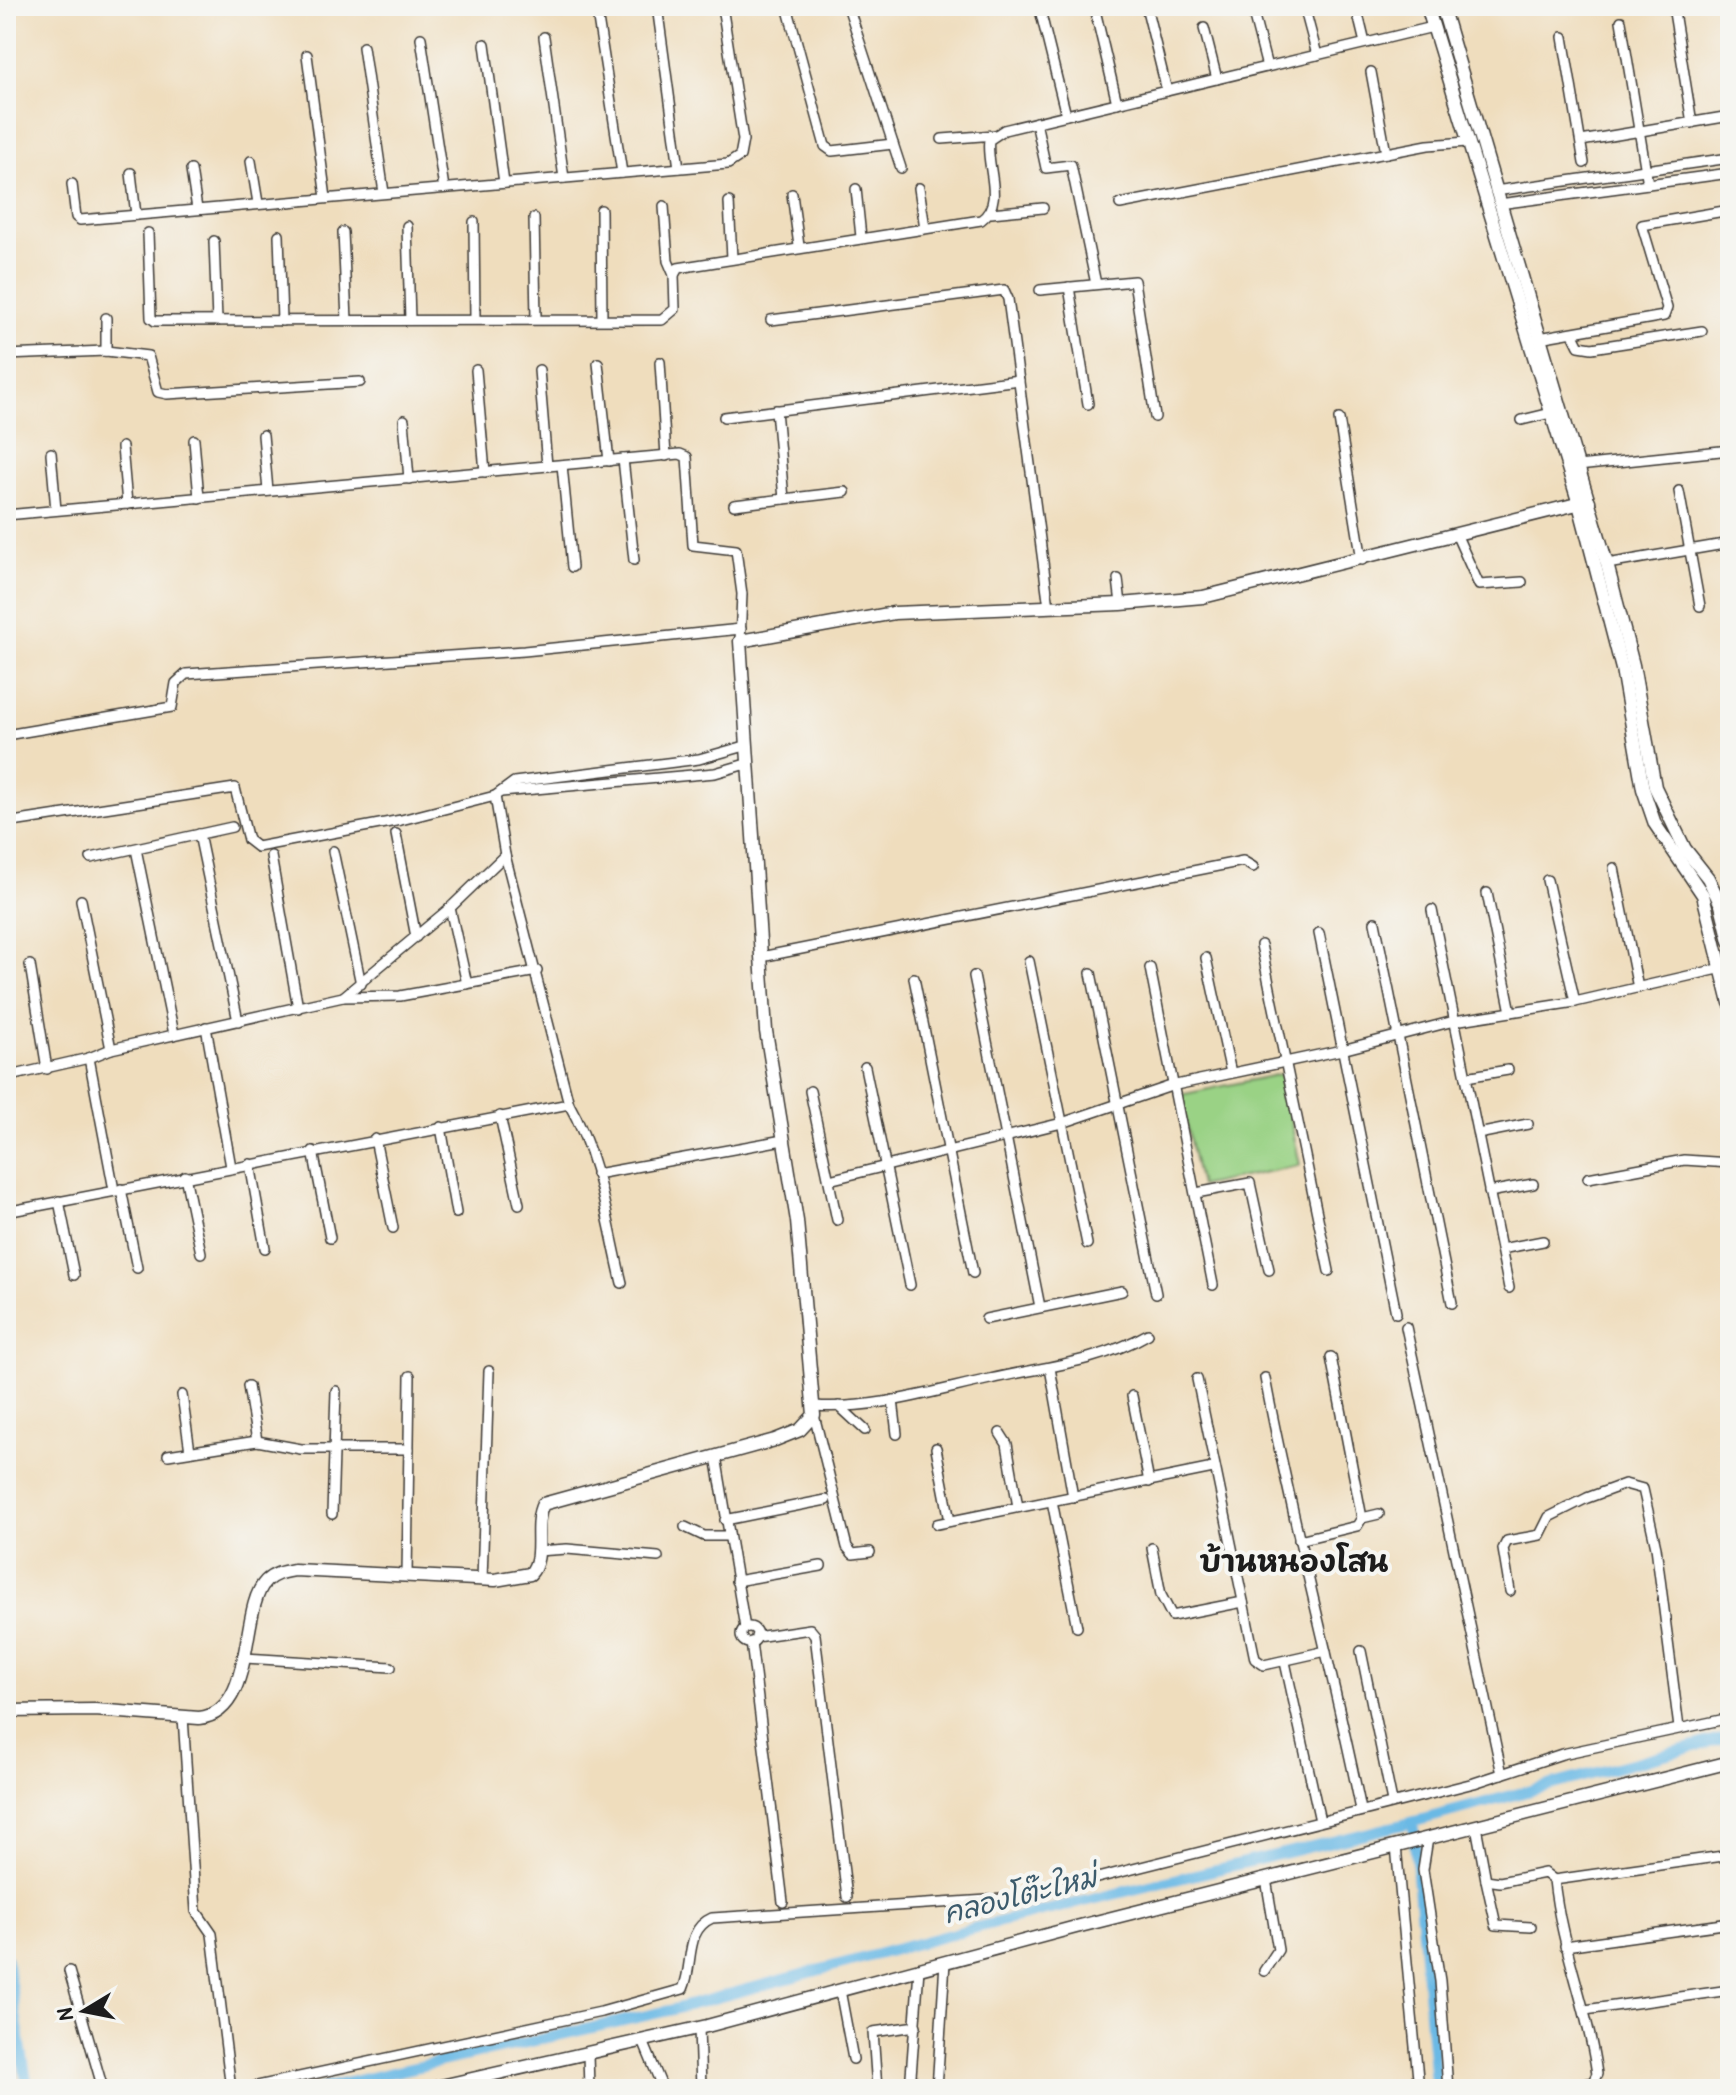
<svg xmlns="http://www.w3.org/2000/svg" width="1736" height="2095" viewBox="0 0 1736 2095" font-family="'Patrick Hand','Playpen Sans Thai',sans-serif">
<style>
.park{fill:#9ad285;stroke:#5b7750;stroke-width:2}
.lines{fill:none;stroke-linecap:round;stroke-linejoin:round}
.canal{stroke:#6bb9e5;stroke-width:11}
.minor-casing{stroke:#3c3934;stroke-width:12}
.tertiary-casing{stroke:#3c3934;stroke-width:15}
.minor{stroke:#fff;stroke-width:9}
.tertiary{stroke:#fff;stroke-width:12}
.labels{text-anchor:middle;stroke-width:8;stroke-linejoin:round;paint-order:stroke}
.water-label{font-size:28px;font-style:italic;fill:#3c5b6c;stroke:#f6f6f2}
.quarter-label{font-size:30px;font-weight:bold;fill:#1c1c1c;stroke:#f6f6f2}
</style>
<rect width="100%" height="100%" fill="#f6f6f2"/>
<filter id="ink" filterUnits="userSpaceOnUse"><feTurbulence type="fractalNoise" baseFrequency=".0125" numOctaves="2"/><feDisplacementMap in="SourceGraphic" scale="16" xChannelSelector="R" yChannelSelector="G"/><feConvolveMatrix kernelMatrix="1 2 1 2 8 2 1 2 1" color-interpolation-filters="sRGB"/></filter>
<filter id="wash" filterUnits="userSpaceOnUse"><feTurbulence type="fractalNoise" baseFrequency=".006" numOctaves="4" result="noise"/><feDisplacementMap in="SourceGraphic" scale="32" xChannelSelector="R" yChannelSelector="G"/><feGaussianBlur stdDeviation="1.8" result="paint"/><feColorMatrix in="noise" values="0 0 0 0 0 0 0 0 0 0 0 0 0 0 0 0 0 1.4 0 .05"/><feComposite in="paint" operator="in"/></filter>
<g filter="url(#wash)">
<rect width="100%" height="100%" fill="#efddbd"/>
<polygon class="park" points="1281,1074 1300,1165 1200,1186 1180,1095"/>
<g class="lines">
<g class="canal">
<polyline points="1413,1822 1436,2089"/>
<polyline points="6,1958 28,2089"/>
<polyline points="319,2089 671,2010 978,1927 1413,1822 1730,1737"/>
</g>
</g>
</g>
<g filter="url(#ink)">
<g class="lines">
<defs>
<g id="minor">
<polyline points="596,6 622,173"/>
<polyline points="657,6 679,168"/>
<polyline points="787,6 825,146 832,151 893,144"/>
<polyline points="848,6 901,168"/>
<polyline points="1039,6 1066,115"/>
<polyline points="1094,6 1117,103"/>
<polyline points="1146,6 1167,91"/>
<polyline points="1304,6 1317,55"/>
<polyline points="1356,6 1365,43"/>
<polyline points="1673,6 1692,123"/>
<polyline points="562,9 580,6"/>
<polyline points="1254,17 1267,67"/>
<polyline points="1621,21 1648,184"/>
<polyline points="1204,28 1217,79"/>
<polyline points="544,37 564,178"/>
<polyline points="1563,37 1584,163"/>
<polyline points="421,38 444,188"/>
<polyline points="485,44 504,183"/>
<polyline points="363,47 384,193"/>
<polyline points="307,55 326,198"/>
<polyline points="1371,72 1386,153"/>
<polyline points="1036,122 1046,168 1071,165 1096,284"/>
<polyline points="942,139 995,135"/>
<polyline points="1581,141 1730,116"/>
<polyline points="251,161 258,203"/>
<polyline points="191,170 197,209"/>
<polyline points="131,173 136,215"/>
<polyline points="72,184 76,217 80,220 728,164 740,156 743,140 722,6"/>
<polyline points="919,188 925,228"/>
<polyline points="856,189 861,237"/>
<polyline points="1495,191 1730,158"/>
<polyline points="792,194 799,246"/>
<polyline points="729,202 732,258"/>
<polyline points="1120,204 1428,145 1467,142"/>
<polyline points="1499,204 1730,173"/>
<polyline points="664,206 668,261 674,275"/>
<polyline points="601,210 602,319"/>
<polyline points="991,213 1043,208"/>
<polyline points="534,218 536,318"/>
<polyline points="474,222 475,319"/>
<polyline points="407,226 410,320"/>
<polyline points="343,232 347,320"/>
<path d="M148 233 151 318 155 321 662 320 675 309 674 275 678 268 981 220C1006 202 985 166 989 140L1004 130 1433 27"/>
<polyline points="279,235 282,321"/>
<polyline points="214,241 217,321"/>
<polyline points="1069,287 1088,404"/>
<polyline points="1040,290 1134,281 1155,417"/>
<polyline points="771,320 1004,290 1008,299 1049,607"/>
<polyline points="1573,334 1579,346 1592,348 1702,331"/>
<polyline points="1539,338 1664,316 1667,308 1642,225 1730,210"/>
<polyline points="106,351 106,318"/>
<polyline points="6,355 106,351 148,356 158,392 167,394 360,382"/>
<polyline points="660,362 666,456"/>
<polyline points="598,363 609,461"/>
<polyline points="476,370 485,472"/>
<polyline points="539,370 547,466"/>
<polyline points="724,417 1019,380"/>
<polyline points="1339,419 1362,560"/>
<polyline points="404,420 409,479"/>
<polyline points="1522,420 1551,413"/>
<polyline points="263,435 268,491"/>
<polyline points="194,440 199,498"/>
<polyline points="122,447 127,504"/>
<polyline points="51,453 56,510"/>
<polyline points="623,459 634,560"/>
<polyline points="562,465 572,567"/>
<polyline points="1578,466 1730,450"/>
<polyline points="1679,491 1700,606"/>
<polyline points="784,499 845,492"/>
<polyline points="734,505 784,499 776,410"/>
<polyline points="6,515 680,454 687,457 693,545 736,550 742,594 740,641"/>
<polyline points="1457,536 1479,585 1522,582"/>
<polyline points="1607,564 1730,543"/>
<polyline points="1118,579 1121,604"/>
<polyline points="6,735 172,707 176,683 186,674 524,651 741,629"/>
<polyline points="501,792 715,773 746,764"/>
<polyline points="6,823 235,788 248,840 257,847 401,820 495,796"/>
<polyline points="199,834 238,1021"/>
<polyline points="396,834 416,937"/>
<polyline points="136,849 174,1034"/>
<polyline points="333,851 361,984"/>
<polyline points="271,856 298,1008"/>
<polyline points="91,858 232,827"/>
<polyline points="1614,868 1638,988"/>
<polyline points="1547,880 1575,1002"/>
<polyline points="1487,893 1511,1012"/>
<polyline points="81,900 111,1049"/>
<polyline points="450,908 467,984"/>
<polyline points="1432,910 1509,1288"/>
<polyline points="1375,922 1452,1303"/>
<polyline points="1319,933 1396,1313"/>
<polyline points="1261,945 1329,1271"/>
<polyline points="761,957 1243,861 1253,867"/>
<polyline points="1206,958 1231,1073"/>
<polyline points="1029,961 1087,1244"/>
<polyline points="30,965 47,1069"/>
<polyline points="1150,968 1213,1285"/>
<polyline points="1091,973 1156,1294"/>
<polyline points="974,976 1040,1307"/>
<polyline points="914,978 973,1273"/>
<polyline points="343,997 400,996 537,971"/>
<polyline points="206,1027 231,1167"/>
<polyline points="865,1067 910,1285"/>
<polyline points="6,1077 89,1058"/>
<polyline points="1466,1077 1508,1070"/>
<polyline points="810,1091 837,1220"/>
<polyline points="500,1116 519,1204"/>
<polyline points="441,1127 456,1213"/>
<polyline points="1478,1134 1528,1124"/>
<polyline points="375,1139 393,1228"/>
<polyline points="313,1151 330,1238"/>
<polyline points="250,1164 265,1248"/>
<polyline points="596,1174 783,1140"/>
<polyline points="185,1176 201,1253"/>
<polyline points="1588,1178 1684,1160 1730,1163"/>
<polyline points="829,1180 1062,1123 1171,1086 1342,1050 1454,1021 1575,1002 1723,968"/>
<polyline points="121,1189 137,1268"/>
<polyline points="114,1190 89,1058 111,1049 343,997 450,908 505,855"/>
<polyline points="1489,1192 1533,1184"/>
<polyline points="1196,1193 1250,1183 1269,1270"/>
<polyline points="59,1201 74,1275"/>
<polyline points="6,1212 569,1104"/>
<polyline points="1501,1249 1543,1241"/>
<polyline points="6,1266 9,1281"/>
<path d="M622 1283C608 1225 599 1156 569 1104L505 855 495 796 514 782 699 759 745 746"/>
<polyline points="986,1319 1122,1291"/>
<polyline points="1406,1327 1502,1774"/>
<polyline points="1050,1368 1073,1497"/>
<path d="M1265 1378C1292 1523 1332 1665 1361 1810"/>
<polyline points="1197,1379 1255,1659 1264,1665 1326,1651"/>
<polyline points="248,1386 257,1441"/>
<polyline points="182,1395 190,1451"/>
<polyline points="1132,1396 1149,1482"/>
<polyline points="893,1400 897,1434"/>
<path d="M815 1406C873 1410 934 1391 990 1379 1043 1367 1100 1362 1148 1334"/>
<polyline points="839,1406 865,1430"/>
<polyline points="814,1415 847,1547 853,1554 870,1552"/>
<polyline points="1000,1433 1007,1444 1018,1507"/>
<polyline points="936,1448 950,1521"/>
<polyline points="168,1455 257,1441 301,1449 409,1449"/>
<polyline points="716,1456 745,1628"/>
<polyline points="1052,1501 1077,1627"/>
<polyline points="332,1514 336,1391"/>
<polyline points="1362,1518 1379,1514"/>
<polyline points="725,1520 826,1500"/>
<polyline points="937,1524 1213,1468"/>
<polyline points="685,1527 704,1536 728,1536"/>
<polyline points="1299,1540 1357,1526 1362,1518 1331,1357"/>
<polyline points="1152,1548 1161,1595 1172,1616 1243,1602"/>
<polyline points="537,1551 567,1549 658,1557"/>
<polyline points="407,1575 410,1376"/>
<polyline points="482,1580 489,1371"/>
<polyline points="736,1581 821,1566"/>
<polyline points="1510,1591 1503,1549 1507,1541 1540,1535 1549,1517 1587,1498 1625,1484 1643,1489 1656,1547 1679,1728"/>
<circle cx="749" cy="1635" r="8"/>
<polyline points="756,1637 810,1629 815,1635 847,1897"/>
<polyline points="751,1642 783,1902"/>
<polyline points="1361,1651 1392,1802"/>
<polyline points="245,1658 391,1667"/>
<polyline points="1285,1662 1320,1821"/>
<polyline points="183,1717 196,1911 212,1934 231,2089"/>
<path d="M1476 1826 1486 1880 1500 1882 1545 1873 1554 1880C1561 1947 1588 2008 1597 2074L1593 2082 1561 2089"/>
<polyline points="1428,1838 1423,1870 1440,1981 1448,2089"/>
<polyline points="1396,1846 1419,2089"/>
<polyline points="1486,1880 1496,1925 1531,1927"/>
<polyline points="1554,1880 1730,1855"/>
<polyline points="1565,1946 1730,1923"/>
<polyline points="69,1971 103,2089"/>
<polyline points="1264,1971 1278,1950 1266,1879"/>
<polyline points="840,1990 853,2059"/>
<polyline points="1585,2010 1730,1990"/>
<polyline points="699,2028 701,2089"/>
<polyline points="643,2041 663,2089"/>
<polyline points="588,2054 589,2089"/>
<path d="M243 2089 601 2012 683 1989C694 1964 684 1930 712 1918L1018 1898 1474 1783 1562 1754 1730 1718"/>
<polyline points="877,2089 873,2032 916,2026"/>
<polyline points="910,2089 919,1969"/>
<polyline points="937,2089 945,1962"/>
</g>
<g id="tertiary">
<polyline points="1427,6 1579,504 1622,669 1643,789 1655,824 1703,895 1730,1003"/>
<polyline points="1442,6 1607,564 1633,665 1655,787 1685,849 1708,878 1721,905 1730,941"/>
<path d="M6 1711 95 1710 199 1718C257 1712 239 1608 266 1581 275 1573 283 1572 294 1570L495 1580 530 1574C546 1557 532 1526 543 1504L775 1440 800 1430 814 1415 797 1221 766 1031 740 641 894 613 1121 604 1203 597 1589 501"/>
<polyline points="428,2089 707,2026 1076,1927 1730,1762"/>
</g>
</defs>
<use href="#minor" class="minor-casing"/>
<use href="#tertiary" class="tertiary-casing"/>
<use href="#minor" class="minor"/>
<use href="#tertiary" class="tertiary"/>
</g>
</g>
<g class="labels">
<g class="water-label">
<text transform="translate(1020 1895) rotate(-14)" y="10">คลองโต๊ะใหม่</text>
</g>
<g class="quarter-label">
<text x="1294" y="1572">บ้านหนองโสน</text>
</g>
</g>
<rect width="1736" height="2095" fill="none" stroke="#f6f6f2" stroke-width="32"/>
<g transform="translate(84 2011) rotate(260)" stroke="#f6f6f2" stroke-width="6" paint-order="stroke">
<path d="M0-6L14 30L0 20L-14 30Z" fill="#1c1c1c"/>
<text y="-12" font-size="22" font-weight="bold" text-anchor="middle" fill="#1c1c1c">N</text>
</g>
</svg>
